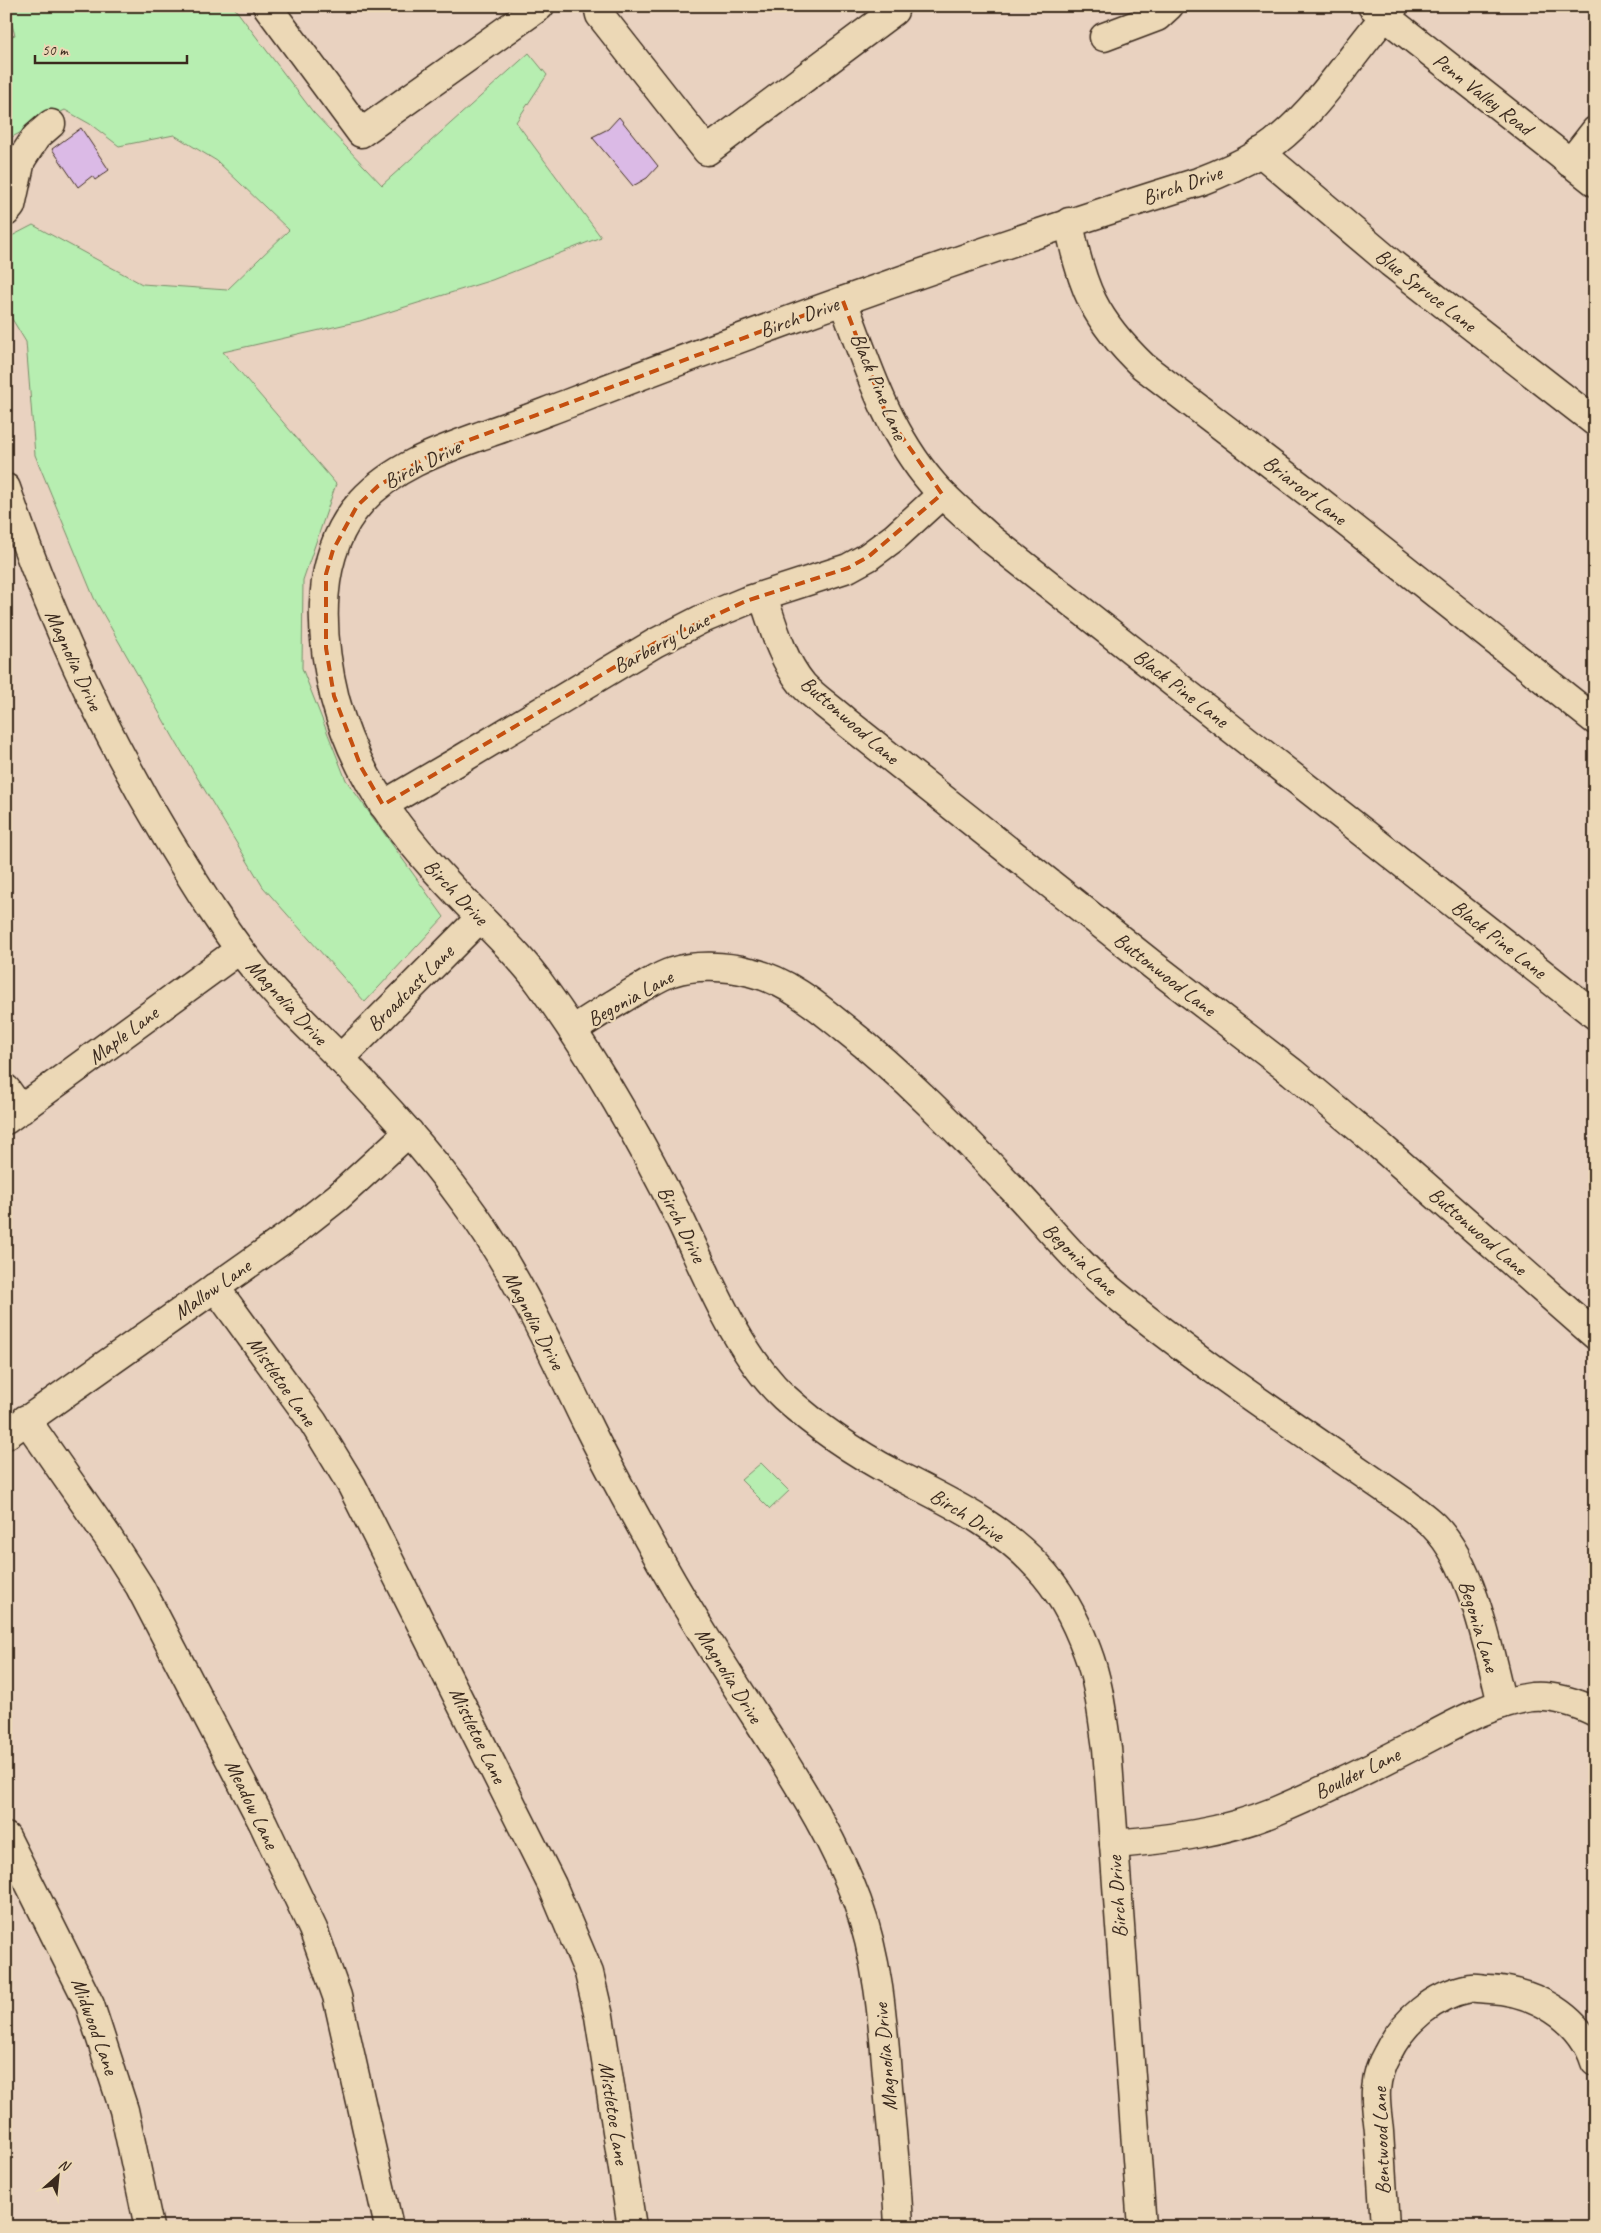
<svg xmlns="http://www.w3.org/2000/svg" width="1601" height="2233" viewBox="0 0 1601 2233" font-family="Caveat,sans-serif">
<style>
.green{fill:#b7eeb1;stroke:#798c68}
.building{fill:#dbbae6;stroke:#3b2a1e}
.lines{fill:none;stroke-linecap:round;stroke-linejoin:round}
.minor-casing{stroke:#3b2a1e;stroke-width:31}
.minor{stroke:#ecd8b6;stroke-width:28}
.marked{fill:none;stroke:#c55010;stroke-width:4;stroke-dasharray:10 6;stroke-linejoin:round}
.labels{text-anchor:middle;stroke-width:4.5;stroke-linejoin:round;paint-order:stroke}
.street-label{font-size:21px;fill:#3b2a1e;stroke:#ecd8b6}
</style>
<rect width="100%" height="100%" fill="#e9d2c0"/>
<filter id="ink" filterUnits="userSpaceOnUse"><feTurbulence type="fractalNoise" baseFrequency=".02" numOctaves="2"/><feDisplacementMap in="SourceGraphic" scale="10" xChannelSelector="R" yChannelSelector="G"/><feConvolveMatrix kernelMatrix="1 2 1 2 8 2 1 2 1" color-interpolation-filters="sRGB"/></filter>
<g filter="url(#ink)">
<g class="green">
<polygon points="6,6 233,6 313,112 382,185 529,53 547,75 516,122 601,237 492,280 360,321 223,352 336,484 303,580 302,668 346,780 444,917 365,1002 263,887 177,744 94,598 35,455 26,342 6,309 6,239 33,225 142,284 227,290 289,230 217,161 174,135 119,146 90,124 65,110 6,140 6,38 15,35"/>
<polygon points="761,1463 789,1491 770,1509 741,1480"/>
</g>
<g class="building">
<polygon points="619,117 658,166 647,178 633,186 592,137 608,129"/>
<polygon points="81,128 109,170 95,180 92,176 78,187 52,149"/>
</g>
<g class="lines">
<defs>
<g id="minor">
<polyline points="267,6 361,133 540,6"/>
<polyline points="598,6 600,15 707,151 894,11 895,6"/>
<polyline points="1372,6 1595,182"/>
<polyline points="1104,37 1157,17 1169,6"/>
<polyline points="1260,152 1391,263 1595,422"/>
<polyline points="1570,163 1595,131"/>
<polyline points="6,212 11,206 21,160 36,137 51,124"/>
<path d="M1069 222C1081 288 1095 320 1143 366L1313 496 1595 720"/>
<path d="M843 301C867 365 887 431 933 484 950 504 972 521 991 539L1595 1015"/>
<path d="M6 488C48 612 102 730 169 841 197 887 225 933 259 974 282 1002 309 1027 335 1053 381 1101 427 1150 466 1204 516 1271 550 1348 586 1422 605 1461 626 1499 647 1537 685 1608 729 1675 772 1742 804 1793 836 1844 857 1901 879 1961 883 2024 888 2087 892 2134 897 2180 899 2227"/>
<path d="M763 596C773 626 782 660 803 685 815 698 832 709 845 721L1154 966 1292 1072 1379 1145 1595 1335"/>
<polyline points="383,805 455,763 655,643 700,620 746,601 848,568 868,557 895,537 942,494"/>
<path d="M573 1030C593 1016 614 1004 635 991 647 985 659 976 672 972 696 964 726 966 750 972 786 980 816 1005 844 1028 904 1075 958 1131 1011 1187 1044 1221 1072 1258 1109 1289 1203 1367 1307 1434 1407 1504 1416 1511 1426 1518 1434 1526 1473 1565 1489 1651 1502 1704"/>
<polyline points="340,1059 480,918"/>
<polyline points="6,1089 21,1110"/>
<polyline points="6,1120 239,950"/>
<polyline points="215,1287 313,1422 352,1486 552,1885 589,1973 599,2016 632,2227"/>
<polyline points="26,1419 108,1537 140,1587 263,1823 313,1929 337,1996 389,2227"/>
<polyline points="6,1435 291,1234 338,1197 409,1132"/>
<polyline points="6,1837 90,2005 124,2110 149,2227"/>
<path d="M1114 1844C1172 1839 1222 1833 1276 1811 1321 1792 1364 1771 1407 1749 1447 1729 1487 1703 1532 1697 1552 1695 1578 1703 1595 1712"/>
<path d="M1142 2227 1107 1748C1102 1715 1099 1682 1087 1651 1076 1621 1060 1590 1038 1567 999 1524 945 1500 895 1474 855 1453 817 1427 784 1397 737 1353 707 1275 679 1217 639 1137 594 1058 541 985 522 958 498 936 475 912 413 848 359 789 335 699 319 634 314 553 362 501 396 464 445 449 491 432 518 423 545 412 572 402 778 322 986 248 1198 182 1219 174 1240 165 1260 153 1316 117 1350 54 1394 6"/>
<path d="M1385 2227C1383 2195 1381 2163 1379 2132 1378 2118 1375 2104 1376 2090 1377 2078 1381 2064 1387 2054 1403 2021 1434 1995 1470 1988 1476 1987 1483 1989 1489 1989 1534 1991 1581 2017 1595 2062"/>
</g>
</defs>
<use href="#minor" class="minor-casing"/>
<use href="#minor" class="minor"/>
</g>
</g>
<path class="marked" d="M843 301 886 414 942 494 868 557 848 568 746 601 655 643 383 805 361 767 334 696 326 648V574L333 550 357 506 378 486 434 453Z"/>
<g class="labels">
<g class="street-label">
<text transform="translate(1483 94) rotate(38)" y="7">Penn Valley Road</text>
<text transform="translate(1182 185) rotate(-19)" y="7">Birch Drive</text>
<text transform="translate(1426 290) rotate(38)" y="7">Blue Spruce Lane</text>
<text transform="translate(799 317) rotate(-20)" y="7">Birch Drive</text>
<text transform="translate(879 386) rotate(67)" y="7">Black Pine Lane</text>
<text transform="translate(422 464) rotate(-27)" y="7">Birch Drive</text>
<text transform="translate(1305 490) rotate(38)" y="7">Briaroot Lane</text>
<text transform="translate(661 643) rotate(-28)" y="7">Barberry Lane</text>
<text transform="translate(74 660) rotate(65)" y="7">Magnolia Drive</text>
<text transform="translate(1181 688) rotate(38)" y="7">Black Pine Lane</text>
<text transform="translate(850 720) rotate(41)" y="7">Buttonwood Lane</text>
<text transform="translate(456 892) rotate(46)" y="7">Birch Drive</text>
<text transform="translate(1499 939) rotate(38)" y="7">Black Pine Lane</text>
<text transform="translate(1165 974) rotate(38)" y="7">Buttonwood Lane</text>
<text transform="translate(410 988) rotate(-45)" y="7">Broadcast Lane</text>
<text transform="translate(630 998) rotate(-29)" y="7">Begonia Lane</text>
<text transform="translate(287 1002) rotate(47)" y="7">Magnolia Drive</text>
<text transform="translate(123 1035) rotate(-37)" y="7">Maple Lane</text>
<text transform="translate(682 1224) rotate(63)" y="7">Birch Drive</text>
<text transform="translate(1478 1231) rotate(41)" y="7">Buttonwood Lane</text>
<text transform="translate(1080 1259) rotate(44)" y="7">Begonia Lane</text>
<text transform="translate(212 1289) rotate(-35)" y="7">Mallow Lane</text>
<text transform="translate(534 1320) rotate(62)" y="7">Magnolia Drive</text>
<text transform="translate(282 1381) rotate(55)" y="7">Mistletoe Lane</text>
<text transform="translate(967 1515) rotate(32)" y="7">Birch Drive</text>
<text transform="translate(1479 1626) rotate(73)" y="7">Begonia Lane</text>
<text transform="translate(729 1675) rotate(58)" y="7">Magnolia Drive</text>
<text transform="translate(478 1735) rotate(64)" y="7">Mistletoe Lane</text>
<text transform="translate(1357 1773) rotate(-26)" y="7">Boulder Lane</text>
<text transform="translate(252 1804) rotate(64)" y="7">Meadow Lane</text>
<text transform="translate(1117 1897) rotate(-94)" y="7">Birch Drive</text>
<text transform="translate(95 2026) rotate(70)" y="7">Midwood Lane</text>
<text transform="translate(885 2057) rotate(-95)" y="7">Magnolia Drive</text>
<text transform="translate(614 2113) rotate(81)" y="7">Mistletoe Lane</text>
<text transform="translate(1381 2141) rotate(-92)" y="7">Bentwood Lane</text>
</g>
</g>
<rect width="1601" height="2233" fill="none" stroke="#ecd8b6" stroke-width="25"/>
<rect x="12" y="12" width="1576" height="2208" fill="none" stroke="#3b2a1e" stroke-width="2" filter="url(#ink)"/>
<g transform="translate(58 2176) rotate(27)" stroke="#ecd8b6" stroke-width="4" paint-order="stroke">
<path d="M0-4L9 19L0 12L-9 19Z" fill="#3b2a1e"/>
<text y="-8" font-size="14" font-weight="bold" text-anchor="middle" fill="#3b2a1e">N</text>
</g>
<path d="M35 55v8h152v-8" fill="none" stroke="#3b2a1e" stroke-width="2.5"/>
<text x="42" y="55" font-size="15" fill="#3b2a1e" stroke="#ecd8b6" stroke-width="4" paint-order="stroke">50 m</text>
</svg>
